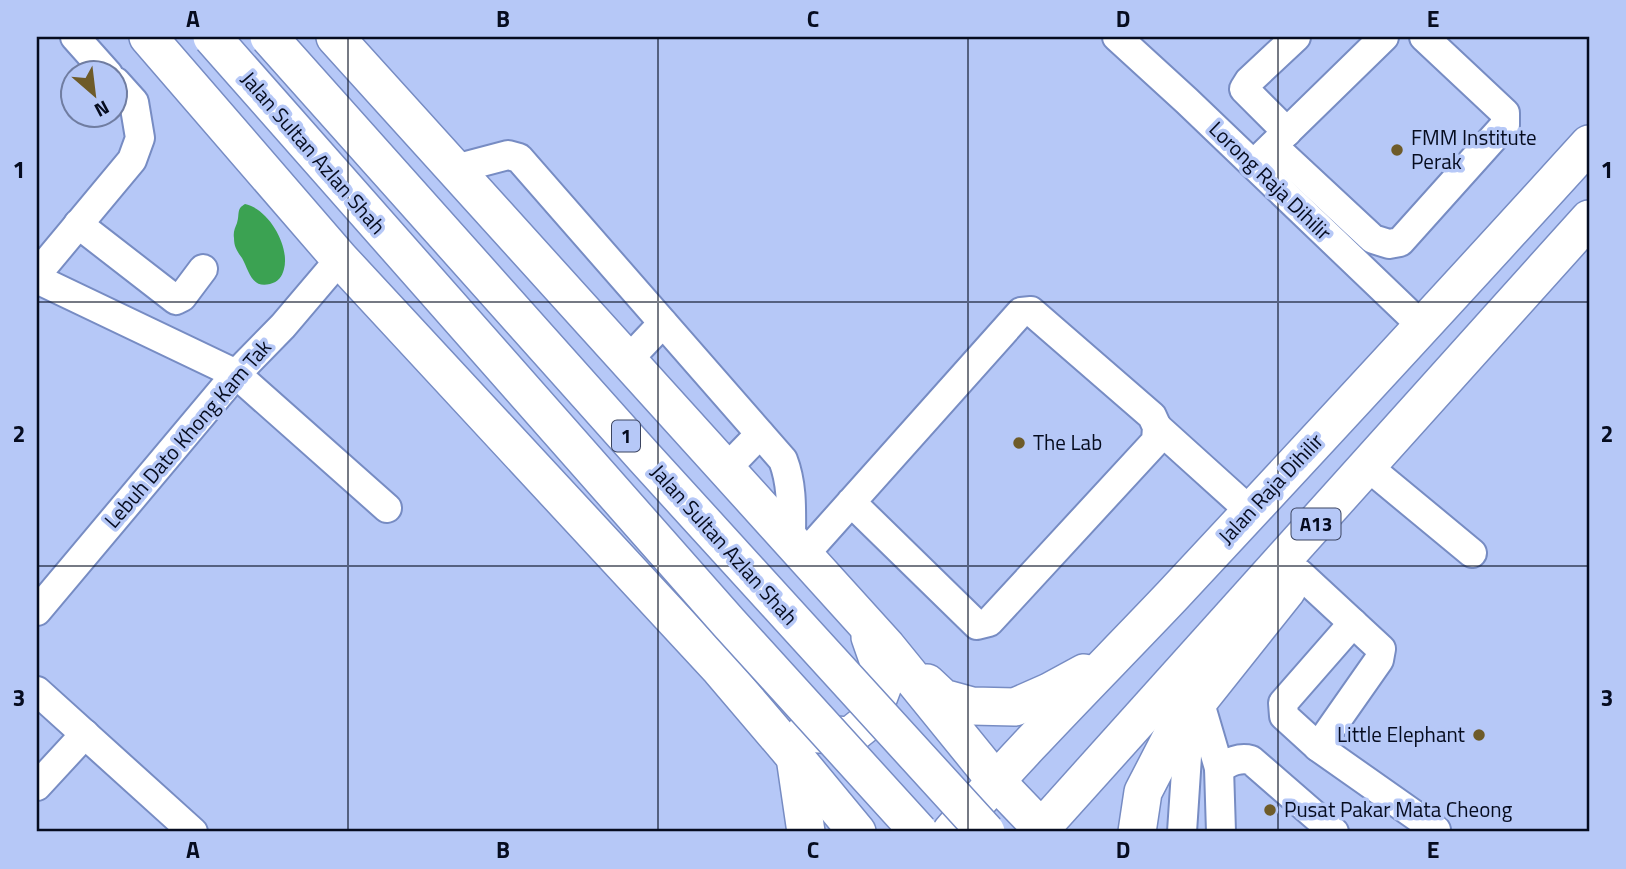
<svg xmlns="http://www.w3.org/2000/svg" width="1626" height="869" viewBox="0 0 1626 869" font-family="'Titillium Web',sans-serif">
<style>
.water{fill:#3ba252}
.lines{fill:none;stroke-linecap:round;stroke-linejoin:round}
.minor-casing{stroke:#778cc3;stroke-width:32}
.major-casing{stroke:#778cc3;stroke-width:40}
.minor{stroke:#fff;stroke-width:28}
.major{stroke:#fff;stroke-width:37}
.major-bridge-casing{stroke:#778cc3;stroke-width:40;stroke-linecap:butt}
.major-bridge{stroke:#fff;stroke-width:37}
.grid{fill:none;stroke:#060c1f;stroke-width:2;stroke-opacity:0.55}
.poi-dot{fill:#6e5b29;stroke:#b6c8f7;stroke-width:2.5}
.labels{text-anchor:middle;stroke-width:7;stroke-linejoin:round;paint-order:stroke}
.shield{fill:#b6c8f7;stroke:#3b4460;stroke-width:2}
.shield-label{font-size:19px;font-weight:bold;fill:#060c1f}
.poi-label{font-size:21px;fill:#060c1f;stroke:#b6c8f7;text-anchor:start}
.street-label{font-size:21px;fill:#060c1f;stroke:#b6c8f7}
.neatline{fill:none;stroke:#060c1f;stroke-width:2.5}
.grid-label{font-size:23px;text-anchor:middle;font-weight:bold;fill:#060c1f}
</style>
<rect width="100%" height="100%" fill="#b6c8f7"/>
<path class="water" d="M245 204C269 209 290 246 284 269 282 277 278 282 270 284 251 289 249 270 242 258 237 251 234 247 234 238 233 232 235 228 237 223 240 214 236 209 245 204Z"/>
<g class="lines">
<defs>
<g id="minor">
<polyline points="75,37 108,74"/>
<polyline points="1117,37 1187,101 1423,327"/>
<polyline points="1287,132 1244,89 1249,81 1296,37"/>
<polyline points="1273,146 1373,239 1389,244 1400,242 1505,125 1505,113 1424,37"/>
<polyline points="1260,158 1384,37"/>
<path d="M455 169 508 155 519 158 783 460C793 486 791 513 791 541"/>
<polyline points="78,224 176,300 182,297 203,269"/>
<polyline points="37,274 132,160 140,138 134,102 116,82"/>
<polyline points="37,279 236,374 387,508"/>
<polyline points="628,360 663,323"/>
<polyline points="1157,427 1250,511"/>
<polyline points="726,469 760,434"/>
<polyline points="1379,476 1472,553"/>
<polyline points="804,555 1021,312 1031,311 1152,416 1157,427 1156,441 989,622 977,625 851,502"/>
<polyline points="1300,574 1381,649 1379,660 1318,747 1436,830"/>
<polyline points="37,611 236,374 283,326 340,259"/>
<polyline points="37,691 193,832"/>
<polyline points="1199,700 1219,768 1221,832"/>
<polyline points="1318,747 1284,716 1283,703 1353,623"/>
<path d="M1219 768C1230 762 1239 757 1251 760L1334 832"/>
<polyline points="37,786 85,734"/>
<polyline points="1182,832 1188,741 1189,713"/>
</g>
<g id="major">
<polyline points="148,37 340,259 720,669 795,757 857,832"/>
<polyline points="335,37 887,647 995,780 1045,832"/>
<polyline points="927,683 943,698 972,706 1015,707 1049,692 1084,673"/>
<polyline points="805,733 850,736 870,720 885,680 870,637"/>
<polyline points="795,757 806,832"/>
<path d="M951 832C1021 750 1098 674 1172 596 1312 446 1451 296 1589 144"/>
<polyline points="1038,832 1589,219"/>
<polyline points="1137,832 1143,792 1174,732 1287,590"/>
</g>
</defs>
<use href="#minor" class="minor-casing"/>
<use href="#major" class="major-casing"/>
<use href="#minor" class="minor"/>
<use href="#major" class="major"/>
<defs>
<g id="major-bridge">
<polyline points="212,37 729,623 919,832"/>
<polyline points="269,37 644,457 986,832"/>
</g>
</defs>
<use href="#major-bridge" class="major-bridge-casing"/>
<use href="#major-bridge" class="major-bridge"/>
</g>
<path class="grid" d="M348 37V832M658 37V832M968 37V832M1278 37V832M37 302H1589M37 566H1589"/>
<g class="poi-dot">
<circle cx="1397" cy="150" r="7"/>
<circle cx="1019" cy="443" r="7"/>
<circle cx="1479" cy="735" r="7"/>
<circle cx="1270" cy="810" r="7"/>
</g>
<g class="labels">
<g class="shield">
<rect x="612" y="420.5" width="28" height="31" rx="5"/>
<rect x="1291.5" y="508.5" width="49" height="31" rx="5"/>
</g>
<g class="shield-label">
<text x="626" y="443">1</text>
<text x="1316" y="531">A13</text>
</g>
<g class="poi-label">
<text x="1411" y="145">FMM Institute<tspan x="1411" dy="24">Perak</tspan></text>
<text x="1033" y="450">The Lab</text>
<text x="1465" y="742" text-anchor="end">Little Elephant</text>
<text x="1284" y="817">Pusat Pakar Mata Cheong</text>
</g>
<g class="street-label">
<text transform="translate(313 153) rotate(49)" y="7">Jalan Sultan Azlan Shah</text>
<text transform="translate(1270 181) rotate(44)" y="7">Lorong Raja Dihilir</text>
<text transform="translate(188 434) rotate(-49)" y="7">Lebuh Dato Khong Kam Tak</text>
<text transform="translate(1271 489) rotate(-47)" y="7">Jalan Raja Dihilir</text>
<text transform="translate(724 545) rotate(48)" y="7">Jalan Sultan Azlan Shah</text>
</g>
</g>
<rect width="1626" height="869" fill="none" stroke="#b6c8f7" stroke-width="77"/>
<g transform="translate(94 94) rotate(152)"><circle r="33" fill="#b6c8f7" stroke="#707da1" stroke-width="2"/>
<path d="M0-5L12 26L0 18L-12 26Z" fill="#6e5b29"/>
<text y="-10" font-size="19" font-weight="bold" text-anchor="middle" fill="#060c1f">N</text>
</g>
<rect x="38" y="38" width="1550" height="792" class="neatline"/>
<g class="grid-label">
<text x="193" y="27">A</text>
<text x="503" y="27">B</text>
<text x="813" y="27">C</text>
<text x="1123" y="27">D</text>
<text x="1433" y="27">E</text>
<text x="19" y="178">1</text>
<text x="1607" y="178">1</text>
<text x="19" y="442">2</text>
<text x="1607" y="442">2</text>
<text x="19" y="706">3</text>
<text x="1607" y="706">3</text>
<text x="193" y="858">A</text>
<text x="503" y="858">B</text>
<text x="813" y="858">C</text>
<text x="1123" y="858">D</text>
<text x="1433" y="858">E</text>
</g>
</svg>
